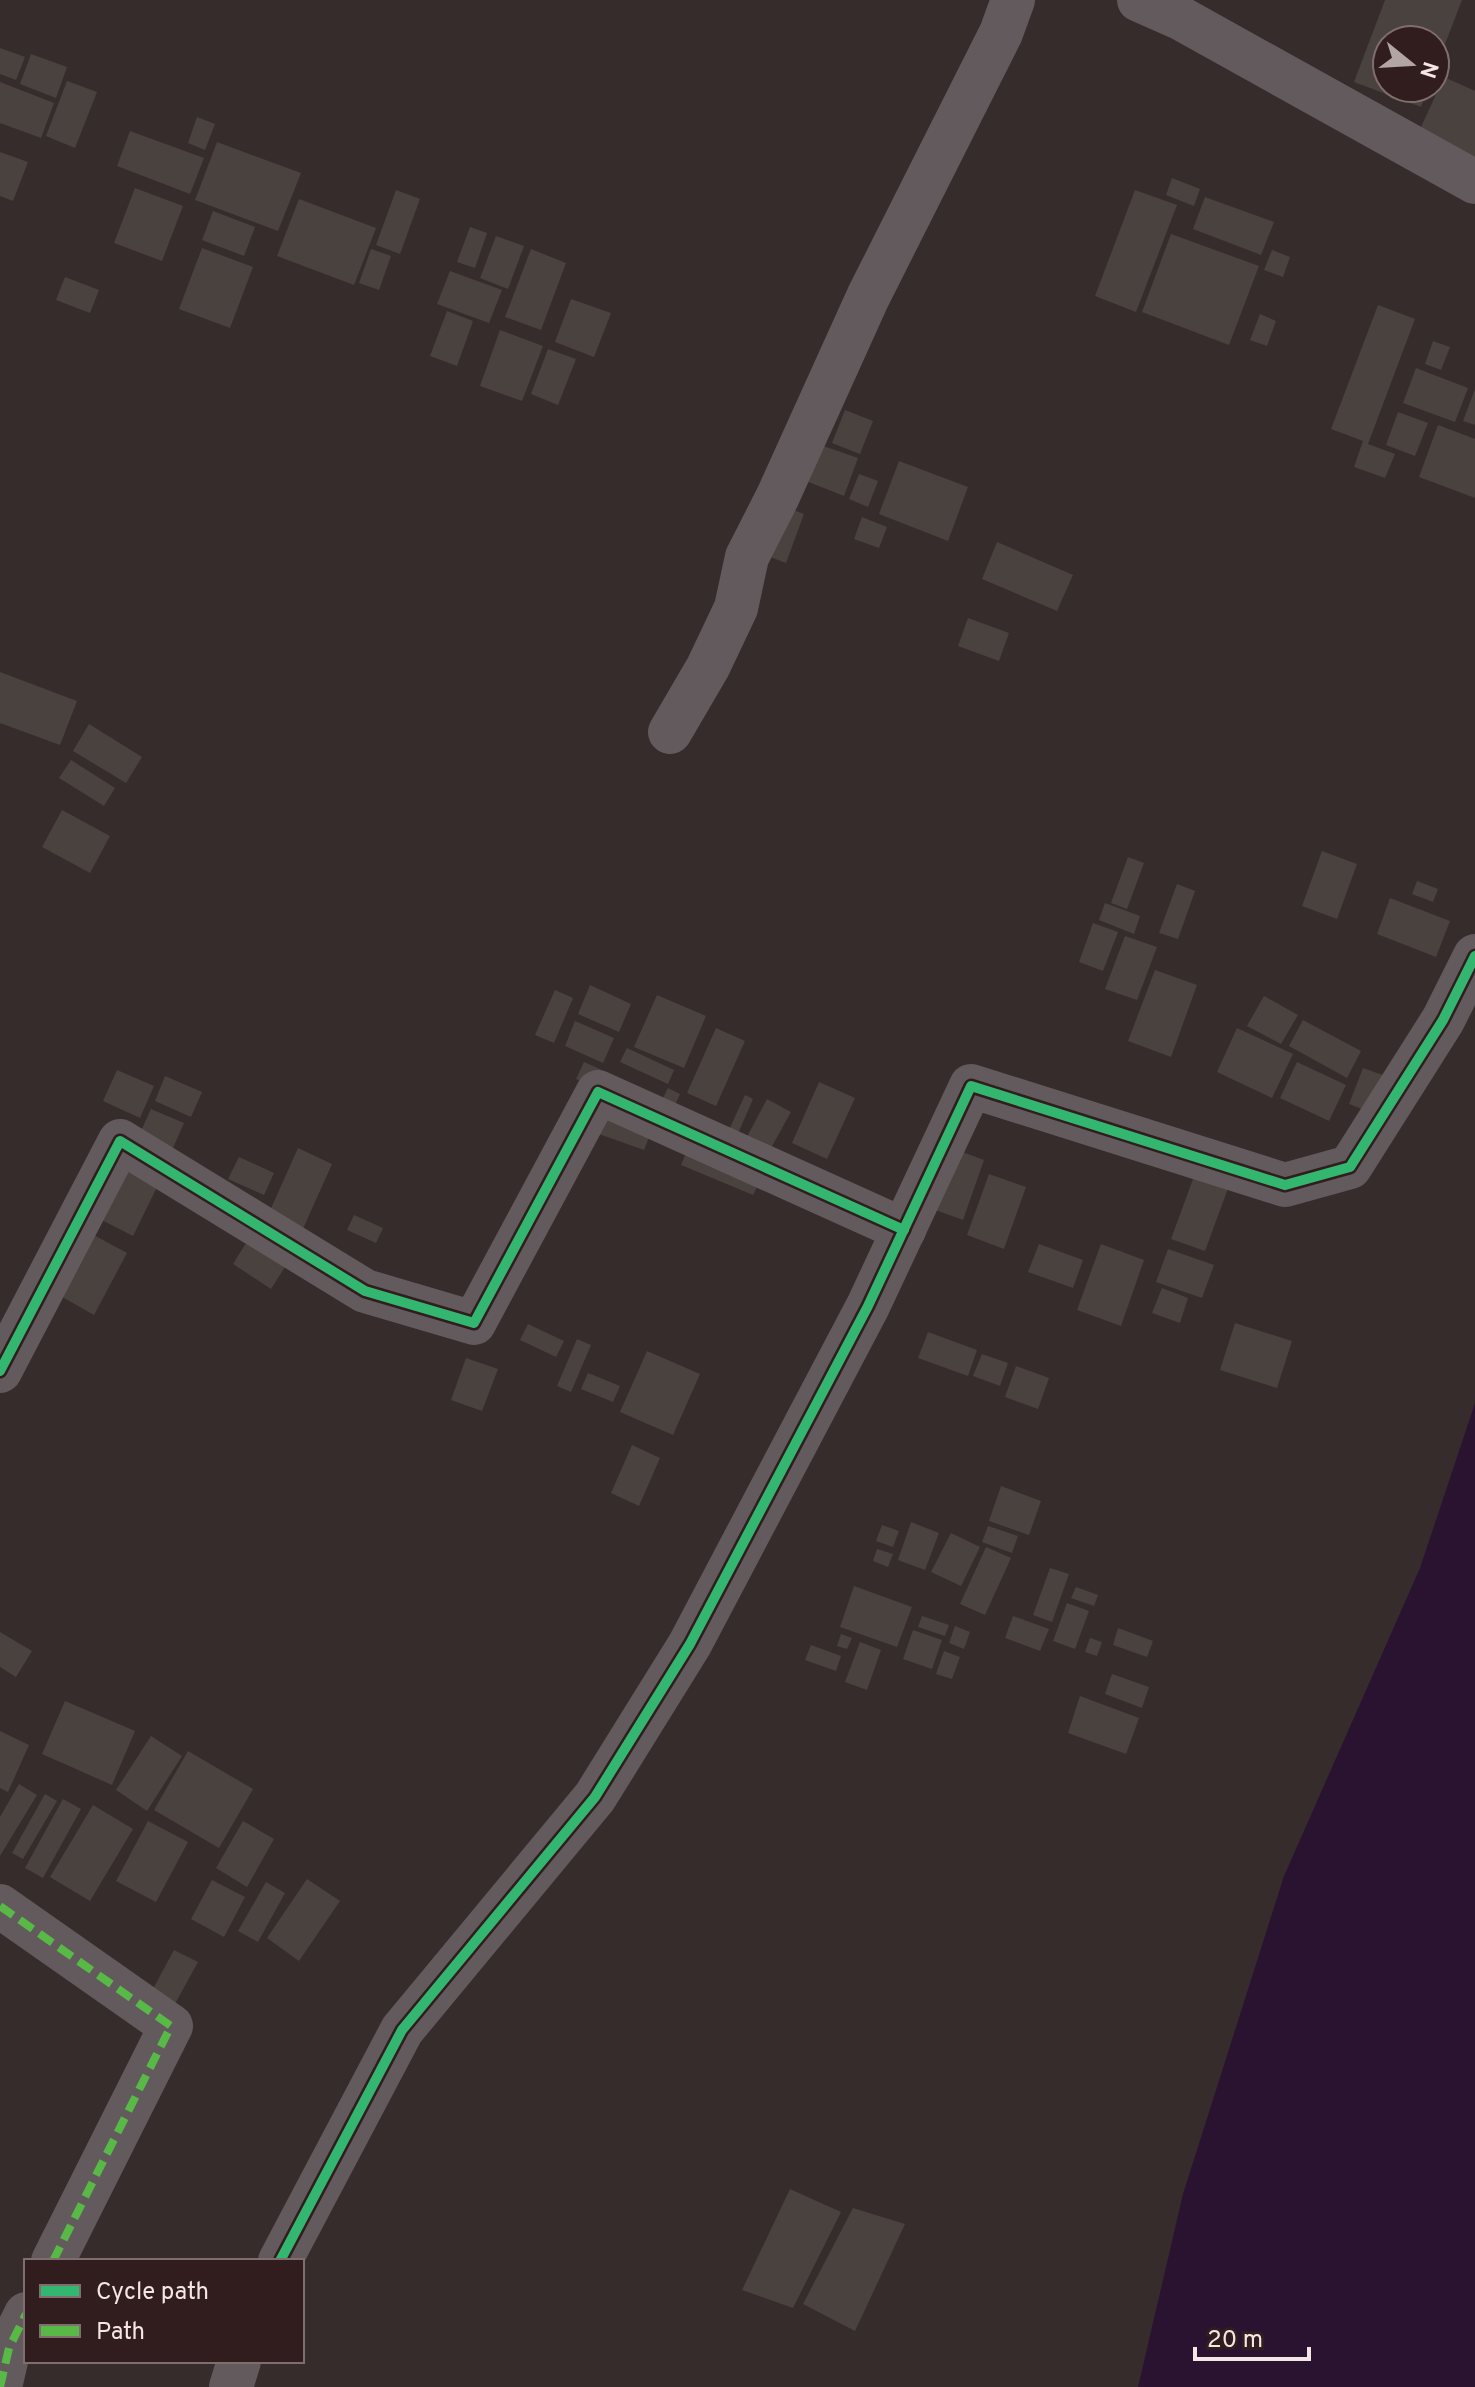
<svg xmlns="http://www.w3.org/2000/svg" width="1475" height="2387" viewBox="0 0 1475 2387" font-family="Overpass,sans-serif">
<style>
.water{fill:#2a1331}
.building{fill:#4a423f}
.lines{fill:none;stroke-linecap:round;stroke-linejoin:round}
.minor{stroke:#625a5d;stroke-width:44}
.quiet{stroke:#58b947;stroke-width:8;stroke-dasharray:16 8;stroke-linecap:butt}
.cycleway-casing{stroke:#321d1e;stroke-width:15}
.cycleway{stroke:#33b770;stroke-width:10}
</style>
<rect width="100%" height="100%" fill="#372c2c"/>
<polygon class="water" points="1475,1403 1475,2387 1138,2387 1183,2194 1284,1876 1420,1568"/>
<g class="building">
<polygon points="1385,0 1462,0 1435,70 1435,40 1387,40 1387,88 1428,88 1421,107 1354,82"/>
<polygon points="0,48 25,57 16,80 0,74"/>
<polygon points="31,54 67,67 56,98 20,84"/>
<polygon points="1444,77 1475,91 1475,165 1416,138"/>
<polygon points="67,81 97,92 75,148 46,136"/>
<polygon points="0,82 54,103 41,138 0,123"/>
<polygon points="197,117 215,124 205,150 188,143"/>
<polygon points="130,131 204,158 190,194 117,166"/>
<polygon points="217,142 301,173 278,231 195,200"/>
<polygon points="0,152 28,162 13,201 0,196"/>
<polygon points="1172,178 1200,189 1194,206 1166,195"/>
<polygon points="135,188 183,206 162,261 114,243"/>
<polygon points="396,190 420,199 400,254 376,245"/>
<polygon points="1135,190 1177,205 1136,312 1095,296"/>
<polygon points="1205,197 1274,222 1261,255 1193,229"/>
<polygon points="299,199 376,228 354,285 277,256"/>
<polygon points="213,211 255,227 244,256 202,240"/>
<polygon points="470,227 487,233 475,268 457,262"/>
<polygon points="1171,234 1259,266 1229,345 1142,312"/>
<polygon points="496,236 524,246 508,289 480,278"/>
<polygon points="202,248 253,267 230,328 179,309"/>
<polygon points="371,249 391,256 379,290 359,283"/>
<polygon points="531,249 566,263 541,330 505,317"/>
<polygon points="1272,250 1290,257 1283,277 1264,270"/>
<polygon points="450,271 502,290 489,323 437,304"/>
<polygon points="65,277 99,290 90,313 56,300"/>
<polygon points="571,299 611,313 594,357 555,342"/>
<polygon points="1378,305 1415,319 1368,444 1395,454 1385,478 1354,467 1363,441 1331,429"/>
<polygon points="447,311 473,321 457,366 430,356"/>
<polygon points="1260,314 1276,321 1267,346 1250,340"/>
<polygon points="500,330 543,346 522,401 480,386"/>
<polygon points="1433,341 1450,347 1441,370 1425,364"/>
<polygon points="548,349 576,359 558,405 531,394"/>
<polygon points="1416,368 1468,388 1455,422 1403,403"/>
<polygon points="1475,389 1475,425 1463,421"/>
<polygon points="845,410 873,421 860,454 832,443"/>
<polygon points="1398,412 1428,423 1415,456 1386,445"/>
<polygon points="1438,425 1475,439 1475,498 1419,477"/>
<polygon points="815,443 858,458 844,496 801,479"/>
<polygon points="899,461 968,487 948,541 879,514"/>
<polygon points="859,474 878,481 868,507 849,499"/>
<polygon points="775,503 804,514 786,563 757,552"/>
<polygon points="862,517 887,527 879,548 854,539"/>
<polygon points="997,542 1073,575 1057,611 982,579"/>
<polygon points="968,618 1009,633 999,661 958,646"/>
<polygon points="0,672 77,701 60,745 0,723"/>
<polygon points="89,724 142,757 126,783 73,751"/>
<polygon points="71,760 115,788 104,806 59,778"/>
<polygon points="62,810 110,836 90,873 42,847"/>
<polygon points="1322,851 1357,864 1337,919 1302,906"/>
<polygon points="1128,857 1144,863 1127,909 1111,903"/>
<polygon points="1417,881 1438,889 1433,902 1412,894"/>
<polygon points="1177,884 1195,891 1178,939 1159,933"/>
<polygon points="1390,898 1450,921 1436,957 1377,934"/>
<polygon points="1105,903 1140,916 1134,934 1099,920"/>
<polygon points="1093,923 1118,932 1103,971 1079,962"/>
<polygon points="1125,936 1157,947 1137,1000 1105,989"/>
<polygon points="1155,970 1197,985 1171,1057 1128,1041"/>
<polygon points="590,985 631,1004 619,1032 578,1014"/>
<polygon points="555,990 573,998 554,1043 535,1035"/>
<polygon points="657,995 706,1016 684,1068 634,1047"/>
<polygon points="1264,996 1298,1015 1281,1044 1247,1026"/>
<polygon points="1303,1020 1361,1051 1347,1078 1289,1046"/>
<polygon points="575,1021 614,1038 603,1063 565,1046"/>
<polygon points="716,1028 745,1041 716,1106 687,1093"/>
<polygon points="1237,1028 1293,1054 1272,1098 1217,1072"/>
<polygon points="627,1048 674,1070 668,1084 620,1062"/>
<polygon points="584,1062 602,1070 595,1087 576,1079"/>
<polygon points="1297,1062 1346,1085 1329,1121 1280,1098"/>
<polygon points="1363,1068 1394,1079 1380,1116 1349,1104"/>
<polygon points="117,1070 154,1086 140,1118 103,1101"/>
<polygon points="165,1076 202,1092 191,1117 155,1101"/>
<polygon points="819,1082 855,1098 827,1159 792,1143"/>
<polygon points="668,1088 680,1094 672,1112 659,1106"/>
<polygon points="745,1095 753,1099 737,1136 728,1132"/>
<polygon points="767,1099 791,1112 765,1159 742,1146"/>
<polygon points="151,1109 184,1123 173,1148 140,1133"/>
<polygon points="605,1110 653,1127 644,1150 596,1133"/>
<polygon points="691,1141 764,1173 753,1195 681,1165"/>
<polygon points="298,1148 332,1164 302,1231 268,1215"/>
<polygon points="952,1148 984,1160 963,1220 930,1208"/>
<polygon points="120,1157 161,1179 133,1236 90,1214"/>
<polygon points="239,1157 274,1173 264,1195 228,1179"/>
<polygon points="1196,1171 1230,1183 1205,1251 1171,1239"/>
<polygon points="989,1174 1026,1187 1004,1249 967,1235"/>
<polygon points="354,1215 383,1228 376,1243 347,1230"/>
<polygon points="90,1233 127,1253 94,1315 57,1294"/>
<polygon points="246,1243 285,1267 271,1289 233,1264"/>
<polygon points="1039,1244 1083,1260 1073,1288 1028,1272"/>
<polygon points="1101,1244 1144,1260 1121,1326 1077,1310"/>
<polygon points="1168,1249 1214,1265 1202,1298 1156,1282"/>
<polygon points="1162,1288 1188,1298 1180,1323 1152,1313"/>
<polygon points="1235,1323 1292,1341 1277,1388 1220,1370"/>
<polygon points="528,1324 564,1341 556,1357 520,1340"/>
<polygon points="928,1332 977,1350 968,1376 918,1358"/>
<polygon points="577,1339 591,1345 571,1392 557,1386"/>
<polygon points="647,1351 700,1374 673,1435 620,1412"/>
<polygon points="982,1354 1008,1363 1000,1386 973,1376"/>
<polygon points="466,1358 498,1369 482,1411 451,1400"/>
<polygon points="1016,1366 1049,1378 1038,1409 1005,1397"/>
<polygon points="588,1373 620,1386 613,1402 581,1389"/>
<polygon points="632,1445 660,1458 639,1506 611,1493"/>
<polygon points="1001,1486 1041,1501 1029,1535 989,1521"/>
<polygon points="911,1522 939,1533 925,1570 898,1560"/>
<polygon points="882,1525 899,1531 893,1547 876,1541"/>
<polygon points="988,1526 1018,1536 1012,1553 982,1542"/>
<polygon points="951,1533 980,1547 961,1586 931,1572"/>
<polygon points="986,1547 1011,1558 985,1615 960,1604"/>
<polygon points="877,1549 893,1554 888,1567 873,1561"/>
<polygon points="1050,1568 1069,1574 1052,1622 1033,1615"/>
<polygon points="854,1586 912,1607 897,1647 840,1627"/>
<polygon points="1076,1587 1098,1595 1094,1606 1071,1598"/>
<polygon points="1067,1603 1089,1611 1075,1649 1053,1641"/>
<polygon points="922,1616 949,1625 945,1636 918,1627"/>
<polygon points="1013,1616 1049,1629 1040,1651 1005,1638"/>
<polygon points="955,1626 970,1632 964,1649 949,1643"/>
<polygon points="1118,1628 1153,1641 1147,1657 1113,1645"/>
<polygon points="913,1630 942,1640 932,1669 903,1659"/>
<polygon points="0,1632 32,1651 16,1677 0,1667"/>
<polygon points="841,1634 852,1638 847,1649 837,1646"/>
<polygon points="1090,1638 1102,1642 1097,1656 1085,1652"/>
<polygon points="860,1642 881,1650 867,1690 845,1682"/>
<polygon points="811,1645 841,1656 836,1671 805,1660"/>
<polygon points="944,1651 960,1657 952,1679 936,1674"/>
<polygon points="1112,1674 1149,1687 1142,1708 1105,1694"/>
<polygon points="1080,1696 1139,1718 1126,1754 1068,1733"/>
<polygon points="65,1701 135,1731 112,1785 42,1754"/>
<polygon points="0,1731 29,1745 8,1792 0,1788"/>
<polygon points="151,1736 182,1756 147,1811 116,1790"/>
<polygon points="188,1751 253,1789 219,1848 154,1810"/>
<polygon points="19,1784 37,1795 0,1856 0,1817"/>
<polygon points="45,1794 57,1801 23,1859 12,1853"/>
<polygon points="63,1799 81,1809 43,1878 25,1868"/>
<polygon points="93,1805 133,1829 90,1901 50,1877"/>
<polygon points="148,1821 188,1842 156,1902 116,1881"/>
<polygon points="243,1821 274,1839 247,1887 216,1868"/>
<polygon points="307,1879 340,1901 299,1961 267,1938"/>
<polygon points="212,1880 245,1897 224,1937 191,1919"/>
<polygon points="266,1882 285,1893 258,1942 238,1931"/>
<polygon points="174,1950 198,1962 170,2013 147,2000"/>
<polygon points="790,2189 841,2212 793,2308 742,2290"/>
<polygon points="853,2208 905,2224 855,2331 803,2304"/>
</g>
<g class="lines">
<g class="minor">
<polyline points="1139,0 1182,19 1475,182"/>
<polyline points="670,732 708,667 736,608 747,557 778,496 868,297 1001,33 1013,0"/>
<polyline points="0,1371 120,1141 365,1291 474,1323 598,1092 904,1230"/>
<polyline points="0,1906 171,2026 53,2261"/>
<polyline points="280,2261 402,2030 595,1797 690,1644 868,1306 971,1086 1285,1185 1350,1167 1443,1020 1475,956"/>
<polyline points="0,2387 9,2348 26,2314"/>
<polyline points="231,2387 239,2361"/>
</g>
<g class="quiet">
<polyline points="0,1906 171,2026 53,2261"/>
<polyline points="0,2387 9,2348 26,2314"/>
</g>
<defs>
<g id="cycleway">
<polyline points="0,1371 120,1141 365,1291 474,1323 598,1092 904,1230"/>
<polyline points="280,2261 402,2030 595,1797 690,1644 868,1306 971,1086 1285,1185 1350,1167 1443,1020 1475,956"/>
</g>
</defs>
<use href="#cycleway" class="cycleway-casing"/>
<use href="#cycleway" class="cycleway"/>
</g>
<rect x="24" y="2259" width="280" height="104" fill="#321d1e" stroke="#806d6e" stroke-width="2"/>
<rect x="40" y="2285" width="40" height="12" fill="#33b770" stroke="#806d6e" stroke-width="2"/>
<text x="96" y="2299" font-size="24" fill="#f4e6e5">Cycle path</text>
<rect x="40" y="2325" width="40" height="12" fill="#58b947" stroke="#806d6e" stroke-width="2"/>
<text x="96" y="2339" font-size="24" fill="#f4e6e5">Path</text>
<g transform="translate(1411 64) rotate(108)"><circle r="38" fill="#321d1e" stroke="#806d6e" stroke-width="2"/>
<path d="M0-6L14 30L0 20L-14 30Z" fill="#b2a5a4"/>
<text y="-12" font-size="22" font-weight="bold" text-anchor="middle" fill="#f4e6e5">N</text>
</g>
<path d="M1195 2347v12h114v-12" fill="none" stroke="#f4e6e5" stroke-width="4"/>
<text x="1207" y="2347" font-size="24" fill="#f4e6e5" stroke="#321d1e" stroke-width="6" paint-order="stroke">20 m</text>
</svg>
